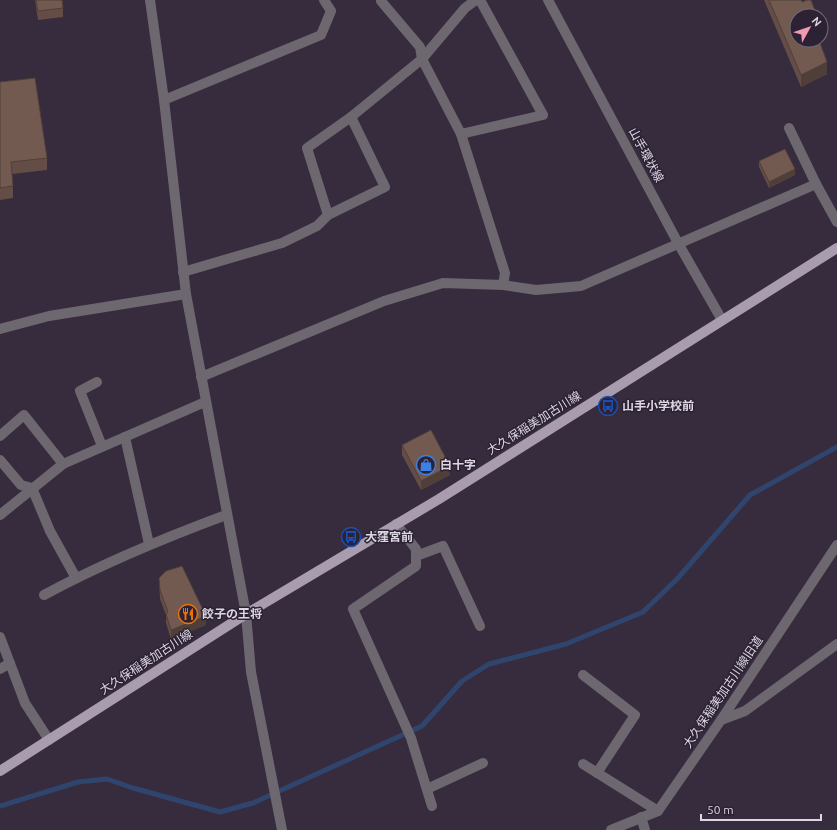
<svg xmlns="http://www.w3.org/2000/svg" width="837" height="830" viewBox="0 0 837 830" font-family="Ubuntu,'Noto Sans JP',sans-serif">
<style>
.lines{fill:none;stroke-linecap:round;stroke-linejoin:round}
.stream{stroke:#2f456d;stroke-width:5}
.minor{stroke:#6d6770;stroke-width:10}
.major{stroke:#a99cae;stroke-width:10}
.wall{fill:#634d46}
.shaded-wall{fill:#503f39}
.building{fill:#735a51;stroke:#503f39}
.labels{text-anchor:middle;stroke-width:3;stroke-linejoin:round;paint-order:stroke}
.street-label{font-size:12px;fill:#ddd7e2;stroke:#2c2234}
.poi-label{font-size:12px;font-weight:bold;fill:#ddd7e2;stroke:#2c2234;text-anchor:start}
</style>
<rect width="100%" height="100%" fill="#372c3e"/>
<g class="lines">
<polyline class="stream" points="0,806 78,782 107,779 133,788 220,812 253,803 422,726 462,681 489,664 566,644 643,612 678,578 750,495 837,447"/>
<g class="minor">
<polyline points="150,0 164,100 186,294 246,614 251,672 282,830"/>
<polyline points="548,0 678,243 722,320"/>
<polyline points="381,1 420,47 422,59 461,134 505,273 503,285"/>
<polyline points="164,100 321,35 331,11 324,0"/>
<polyline points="789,128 816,184 837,222"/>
<polyline points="461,134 543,115 480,0"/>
<polyline points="328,215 307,148 351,117 422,59 465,8 476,0"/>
<polyline points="183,272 282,243 317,226 328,215 385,187 351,117"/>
<polyline points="0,329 49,316 186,294"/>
<polyline points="201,377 384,301 443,283 503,285 536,290 581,286 816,184"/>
<polyline points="97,382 80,391 102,446"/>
<polyline points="0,436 24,415 63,464"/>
<polyline points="125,437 149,544"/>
<polyline points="0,460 21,485 32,488 50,531 76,578"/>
<polyline points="0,515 63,464 205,402"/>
<polyline points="396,524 416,549 416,566 353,609 411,738 432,806"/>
<polyline points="416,556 443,546 480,626"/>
<path d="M44 595C103 563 164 538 226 515"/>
<polyline points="0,637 25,703 49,740"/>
<polyline points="0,669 10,663"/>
<polyline points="583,675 635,715 597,773"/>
<polyline points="721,720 745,711 837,644"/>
<polyline points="583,764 658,811"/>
<polyline points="427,789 483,763"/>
<polyline points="641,817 645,830"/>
<polyline points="611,830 658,811 721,720 837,545"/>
</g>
<polyline class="major" points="0,771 246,614 439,499 837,248"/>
</g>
<g class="wall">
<polygon points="35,0 62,0 63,8 63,17 38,20"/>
<polygon points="764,0 801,0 797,16 827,74 801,87"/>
<polygon points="0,82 47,158 47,170 12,174 13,186 13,198 0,200"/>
<polygon points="759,161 795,175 769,188 759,167"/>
<polygon points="402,445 450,475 421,490 402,455"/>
<polygon points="159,578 206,625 171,639 166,623 166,615 160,599"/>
</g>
<g class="shaded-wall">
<polygon points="827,62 827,74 801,87 801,75"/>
<polygon points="795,169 795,175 769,188 769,182"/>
<polygon points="450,466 450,475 421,490 421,481"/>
<polygon points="206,616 206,625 171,639 171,630"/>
</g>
<g class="building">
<polygon points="36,0 62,0 63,8 38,11"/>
<polygon points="769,0 801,0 802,2 807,0 811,0 817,16 797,16 797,40 819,40 827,62 801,75"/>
<polygon points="35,78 47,158 11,162 13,186 0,188 0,82"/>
<polygon points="785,149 795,169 769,182 759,161"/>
<polygon points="431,430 450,466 421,481 402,445"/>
<polygon points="182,566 206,616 171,630 166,614 168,612 160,590 159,578 166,571"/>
</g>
<defs>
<symbol id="bus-ring" viewBox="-11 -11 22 22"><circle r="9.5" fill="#2c2234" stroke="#1a4fb4" stroke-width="1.5"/><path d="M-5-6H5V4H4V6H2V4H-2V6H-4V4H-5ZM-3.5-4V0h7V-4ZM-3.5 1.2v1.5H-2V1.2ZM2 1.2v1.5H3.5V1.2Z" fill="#1a4fb4"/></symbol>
<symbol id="shop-ring" viewBox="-11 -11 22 22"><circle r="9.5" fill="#2c2234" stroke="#3f7fe0" stroke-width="1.5"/><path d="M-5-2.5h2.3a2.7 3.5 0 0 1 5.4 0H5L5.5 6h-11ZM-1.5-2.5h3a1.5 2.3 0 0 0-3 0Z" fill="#3f7fe0"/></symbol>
<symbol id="restaurant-ring" viewBox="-11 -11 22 22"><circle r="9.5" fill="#2c2234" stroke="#e8710a" stroke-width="1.5"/><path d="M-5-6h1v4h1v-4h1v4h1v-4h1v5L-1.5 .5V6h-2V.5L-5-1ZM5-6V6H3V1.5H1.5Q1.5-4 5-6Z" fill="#e8710a"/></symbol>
</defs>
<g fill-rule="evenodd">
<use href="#bus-ring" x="597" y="395" width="22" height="22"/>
<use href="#shop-ring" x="415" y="454" width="22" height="22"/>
<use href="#bus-ring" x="340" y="526" width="22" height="22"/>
<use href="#restaurant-ring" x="177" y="603" width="22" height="22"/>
</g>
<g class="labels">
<g class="street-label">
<text transform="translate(646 155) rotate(62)" y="4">山手環状線</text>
<text transform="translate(534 423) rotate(-32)" y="4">大久保稲美加古川線</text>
<text transform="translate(146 662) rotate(-33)" y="4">大久保稲美加古川線</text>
<text transform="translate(723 692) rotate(-56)" y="4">大久保稲美加古川線旧道</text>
</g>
<g class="poi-label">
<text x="622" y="410">山手小学校前</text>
<text x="440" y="469">白十字</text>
<text x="365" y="541">大窪宮前</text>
<text x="202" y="618">餃子の王将</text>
</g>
</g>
<g transform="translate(809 28) rotate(50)"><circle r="19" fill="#2c2234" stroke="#736a7a"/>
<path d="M0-3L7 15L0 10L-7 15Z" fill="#f19ab4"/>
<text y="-6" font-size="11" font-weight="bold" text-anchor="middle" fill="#ddd7e2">N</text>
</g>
<path d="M701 814v6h120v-6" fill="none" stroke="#ddd7e2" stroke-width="2"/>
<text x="707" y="814" font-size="12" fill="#ddd7e2" stroke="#2c2234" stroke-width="3" paint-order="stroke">50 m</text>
</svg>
